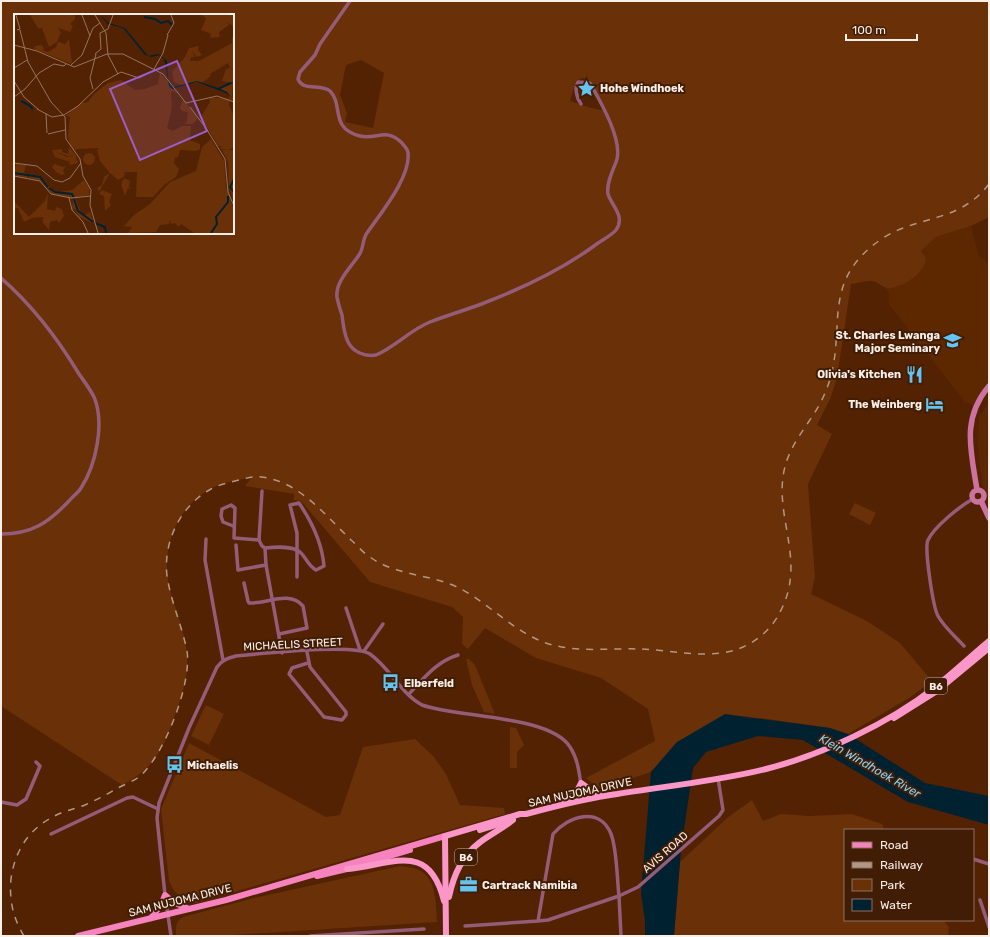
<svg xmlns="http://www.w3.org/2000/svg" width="990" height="937" viewBox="0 0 990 937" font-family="Rubik,sans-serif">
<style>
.built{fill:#5d2700}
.green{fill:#6a3007;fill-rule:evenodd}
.water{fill:#002230}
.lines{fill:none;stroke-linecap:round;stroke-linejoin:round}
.minor{stroke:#955c78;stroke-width:3.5}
.secondary{stroke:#cc729f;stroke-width:5.5}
.primary{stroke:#f682be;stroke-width:6}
.trunk{stroke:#fa96c8;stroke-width:6}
.rail{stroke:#b39785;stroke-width:1.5;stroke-dasharray:7 7;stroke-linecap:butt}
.labels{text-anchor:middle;stroke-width:4;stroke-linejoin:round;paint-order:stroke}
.shield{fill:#411d05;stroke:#c4b0a4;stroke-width:1}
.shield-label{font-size:10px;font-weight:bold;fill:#fcefe8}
.poi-label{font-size:11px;font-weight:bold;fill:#fcefe8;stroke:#411d05;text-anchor:start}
.street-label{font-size:11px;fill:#fcefe8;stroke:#411d05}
.water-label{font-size:12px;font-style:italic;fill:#84d2f7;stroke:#411d05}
.inset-river{fill:none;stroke:#002230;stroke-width:2}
.inset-road{fill:none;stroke:#96745e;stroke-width:1}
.view{fill:#9b5dc9;fill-opacity:0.15;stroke:#9b5dc9;stroke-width:2}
.inset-edge{fill:none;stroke:#fcefe8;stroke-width:2}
</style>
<rect width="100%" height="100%" fill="#522202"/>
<g class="built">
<polygon points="971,226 979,256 989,263 989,386 975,406 965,402 898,316 889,304 889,293 885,288 901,286 925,258 921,251 936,237"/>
<polygon points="989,403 989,503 982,484 978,446 979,416"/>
</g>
<g class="green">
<path d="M1 1H989V217L971 226 936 237 921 251 926 258C925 274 901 289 887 288 883 287 879 284 876 282 868 279 859 283 851 284L837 378 830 399 817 425 832 434 808 484 815 577 811 594 867 621 900 643 932 681 909 698 848 734 830 728 761 718 677 742 651 772 599 789 586 778 655 741 648 709 601 678 536 658 485 628 468 649 462 644 463 617 452 607 370 582 301 501 294 500V494L245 486 252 477C239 480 225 482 214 487 180 503 162 543 168 579 172 604 186 631 187 656 189 681 179 703 171 726 161 755 149 771 122 785L1 706ZM15 15H233V233H15ZM361 60 384 73 373 128 345 122 347 113 340 95 346 65ZM583 78 592 82V86L604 110C590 109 583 105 570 101L576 81Z"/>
<polygon points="855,503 876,513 870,525 849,514"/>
<polygon points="469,659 475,665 495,714 484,712 472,685 466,659"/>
<polygon points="206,705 224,714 209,745 191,736"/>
<polygon points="510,727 516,728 524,745 517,752 517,768 510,768"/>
<path d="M415 739 434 757 446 774 460 805 504 808 505 814 196 903C182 900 175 895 169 881L161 809 189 743 326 817 340 815 363 747Z"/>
<polygon points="752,800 763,821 781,814 809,816 852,814 882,824 884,830 845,830 845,920 943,920 949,927 948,936 674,936 680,862 727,818"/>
<path d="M400 866C405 867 411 867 416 869 437 875 436 905 437 922L217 936H176C176 927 175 922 183 917L254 898Z"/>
</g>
<polygon class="water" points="725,714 830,728 848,734 925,783 989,796 989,825 908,802 803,740 758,736 706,752 693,768 681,850 674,936 645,936 645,921 641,894 651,772 677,742"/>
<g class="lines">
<g class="minor">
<path d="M350 1 320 44 315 55 300 72 298 79C303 92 321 83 330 91 344 105 329 128 360 136 377 140 386 127 402 143 404 146 408 149 408 153 411 177 380 214 367 233 362 240 364 248 359 255 351 267 335 282 337 297 338 303 340 309 342 315 343 324 344 334 348 342 353 352 365 357 376 355 395 347 410 330 430 322 448 315 466 310 484 303 523 288 561 270 594 246 600 241 611 236 616 230 626 216 611 205 608 194 606 182 614 169 617 159 622 138 600 101 590 83L578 82C574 88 577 99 581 104"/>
<path d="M1 278C32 305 58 339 79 374 84 381 90 389 94 397 105 423 96 465 81 488 78 493 73 496 69 501 48 523 32 534 1 534"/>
<path d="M262 491 259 540 262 546 265 548C275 547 295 545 302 554 307 560 309 566 316 570L324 566C322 543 312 522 299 503L290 505 297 533V577"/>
<polyline points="233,526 223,522 221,516 222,509 231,505 235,508 234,538 259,540"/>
<polyline points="206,539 205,560 223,660"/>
<polyline points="236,545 238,570 266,565"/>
<polyline points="265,548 266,565 282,653"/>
<path d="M244 583 248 601 249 603C267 604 289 590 303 606L307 628 279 634"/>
<polyline points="346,608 360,650"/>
<path d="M964 646C955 636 944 627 938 616 933 607 924 548 928 540 934 527 960 506 973 499"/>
<polyline points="364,651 383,624"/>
<polyline points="307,652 310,667 346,712 346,715 342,720 324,717 289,674 292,668 308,663"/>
<path d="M409 694C423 679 437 661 458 655"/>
<polyline points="1,802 17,805 26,799 40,766 36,762"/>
<polyline points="51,834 127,798 133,797 158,809"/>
<polyline points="973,859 989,864"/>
<polyline points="980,900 989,927"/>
<path d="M465 926 538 921 548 920 619 896C617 879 617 849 611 834 600 806 568 816 553 834L538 921"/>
<path d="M171 936 165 895 157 818 159 803 189 728 217 667C222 660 228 658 236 656 260 654 354 643 370 654 390 668 401 694 422 705 458 718 550 715 570 747 580 762 580 782 583 800"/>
<polyline points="310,936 424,929"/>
<polyline points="621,936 619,896 638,887 719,816 723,810 718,778"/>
</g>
<g class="secondary">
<path d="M977 490C971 451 961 419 989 386"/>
<circle cx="978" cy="496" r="6"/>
<polyline points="981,501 989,518"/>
</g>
<g class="primary">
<polyline points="360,865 410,850"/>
<polyline points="317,876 351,868"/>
<polyline points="151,918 161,905 165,895 173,902 189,909"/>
<polyline points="78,936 226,900 445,836"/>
</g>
<g class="trunk">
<polyline points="894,718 937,691 989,648"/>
<polyline points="562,803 576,793 581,783 595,793 603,794"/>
<polyline points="480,830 506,822"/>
<path d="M347 869C392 865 429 840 444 901"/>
<path d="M449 897C453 877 462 856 479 843 489 835 502 829 513 820"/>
<path d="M446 936 445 836 520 814H526C556 806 586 798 617 794 667 786 718 781 766 769 822 755 889 723 934 688 953 673 971 656 989 641"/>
</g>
<path class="rail" d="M24 936C13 918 9 900 11 879 15 848 32 825 61 813 69 810 77 808 85 805 96 800 106 795 116 789 123 785 132 782 139 777 164 756 192 684 187 651 182 626 171 602 167 576 163 542 180 506 211 489 218 485 227 483 235 481 244 479 252 476 261 477 299 481 325 515 351 540 357 545 363 553 370 557 396 576 431 574 459 588 490 604 514 632 546 643 575 653 611 648 641 649 673 650 712 661 743 647 759 640 773 627 780 612 809 558 769 512 787 460 796 435 816 416 825 393 851 332 815 284 883 238 919 215 959 223 989 184"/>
</g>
<defs>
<symbol id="sight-bare" viewBox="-9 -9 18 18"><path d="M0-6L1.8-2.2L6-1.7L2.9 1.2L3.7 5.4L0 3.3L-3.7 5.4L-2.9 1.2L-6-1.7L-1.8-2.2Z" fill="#65c4ef" stroke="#411d05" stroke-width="2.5" paint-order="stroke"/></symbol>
<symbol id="university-bare" viewBox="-9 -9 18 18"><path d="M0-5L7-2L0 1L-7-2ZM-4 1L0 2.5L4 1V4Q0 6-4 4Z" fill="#65c4ef" stroke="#411d05" stroke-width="2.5" paint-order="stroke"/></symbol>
<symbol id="restaurant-bare" viewBox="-9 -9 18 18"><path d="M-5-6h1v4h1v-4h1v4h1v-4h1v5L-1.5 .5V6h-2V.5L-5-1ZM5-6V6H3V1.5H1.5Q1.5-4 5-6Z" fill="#65c4ef" stroke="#411d05" stroke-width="2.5" paint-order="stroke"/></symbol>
<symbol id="hotel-bare" viewBox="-9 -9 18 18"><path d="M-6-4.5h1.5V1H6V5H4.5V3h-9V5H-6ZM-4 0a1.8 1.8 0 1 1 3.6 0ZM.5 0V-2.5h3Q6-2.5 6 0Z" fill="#65c4ef" stroke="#411d05" stroke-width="2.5" paint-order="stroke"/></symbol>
<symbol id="bus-bare" viewBox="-9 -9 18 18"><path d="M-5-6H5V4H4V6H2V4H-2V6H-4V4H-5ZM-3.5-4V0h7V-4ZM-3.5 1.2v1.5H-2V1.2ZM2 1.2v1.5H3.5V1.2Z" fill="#65c4ef" stroke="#411d05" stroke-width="2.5" paint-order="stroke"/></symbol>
<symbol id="office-bare" viewBox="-9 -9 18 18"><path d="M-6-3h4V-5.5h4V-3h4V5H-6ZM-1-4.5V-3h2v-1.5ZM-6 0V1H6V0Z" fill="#65c4ef" stroke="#411d05" stroke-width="2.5" paint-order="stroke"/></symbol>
</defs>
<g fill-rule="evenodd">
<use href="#sight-bare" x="574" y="76" width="25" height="25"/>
<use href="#university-bare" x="940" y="328" width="25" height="25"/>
<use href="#restaurant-bare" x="902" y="362" width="25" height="25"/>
<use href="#hotel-bare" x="922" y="392" width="25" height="25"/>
<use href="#bus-bare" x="378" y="670" width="25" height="25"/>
<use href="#bus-bare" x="162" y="752" width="25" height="25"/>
<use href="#office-bare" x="456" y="872" width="25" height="25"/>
</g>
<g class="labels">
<g class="shield">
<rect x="925" y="678" width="22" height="16" rx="3"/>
<rect x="455" y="849" width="22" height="16" rx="3"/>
</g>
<g class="shield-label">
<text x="936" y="690">B6</text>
<text x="466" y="861">B6</text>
</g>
<g class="poi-label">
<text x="600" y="92">Hohe Windhoek</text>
<text x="940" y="339" text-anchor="end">St. Charles Lwanga<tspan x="940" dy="13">Major Seminary</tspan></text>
<text x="901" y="378" text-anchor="end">Olivia's Kitchen</text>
<text x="922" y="408" text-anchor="end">The Weinberg</text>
<text x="404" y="687">Elberfeld</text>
<text x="187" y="769">Michaelis</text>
<text x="482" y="889">Cartrack Namibia</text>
</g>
<g class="street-label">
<text transform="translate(293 644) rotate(-3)" y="4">MICHAELIS STREET</text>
<text transform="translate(580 792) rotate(-12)" y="4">SAM NUJOMA DRIVE</text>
<text transform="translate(665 852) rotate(-41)" y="4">AVIS ROAD</text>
<text transform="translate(180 900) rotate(-14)" y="4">SAM NUJOMA DRIVE</text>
</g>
<g class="water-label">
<text transform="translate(870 766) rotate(30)" y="4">Klein Windhoek River</text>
</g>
</g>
<g transform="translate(14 14)">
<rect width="220" height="220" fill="#522202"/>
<path d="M16 1H61V5L56 10 59 12 56 18 44 14 47 18 43 28 35 33 28 14H24ZM188 1H220V13L213 8 215 11 205 18 206 23 196 24 197 20 187 16 192 4ZM218 23 220 24V54L217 55 220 56 218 82 220 87 216 85 215 91 220 102V133L215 136 206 135 207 132H204L187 103 196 88 195 83 216 85 213 78 206 75 215 71 214 68 208 67 212 55 216 54 214 49 196 60 197 62 189 68 167 71 160 68 158 58 171 43 175 34 185 32 184 36 188 41 183 43 178 37 181 43H177L176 47H185L218 29ZM55 25 58 50 20 35 21 32 27 31 30 34 29 36 34 38 42 33 44 28 51 30ZM146 59 164 80 159 77 157 78 158 93 153 114 159 117 168 112H177L176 126 186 130V135L183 137 166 136 164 143 161 144 160 149 165 155 162 163 150 171 139 183H122L123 158H111L110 163 104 166 96 159 85 178 83 174 88 171 90 163 96 159 86 147 83 136 85 134 62 135 61 138 56 132 54 122 56 103 52 102 67 89 74 88 80 80 94 69 107 66 121 76 131 75 144 70ZM169 85 184 104 179 110H170L173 108 174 98 168 97 166 94ZM197 125 210 147 212 173 220 195V219H180L167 210 165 213 161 209 157 210 156 206 155 210 146 211 142 218 114 219 118 213 110 212 120 201 136 190 156 168 182 157 188 133ZM55 133 61 140 56 143 40 137 53 143H57L61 140 64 149 55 151 56 148 41 143 38 136 48 135V138L54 140ZM208 136H220V178L216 174 220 179V189L215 172 214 148ZM69 145a6 6 0 1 1 12 0a6 6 0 1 1-12 0ZM2 150 12 151 10 159 14 160 13 164 0 161ZM41 150 49 153 52 151 49 157 51 160 47 161 42 158 38 153ZM15 160 26 162 38 176 45 178 58 176 70 166 75 174V181L57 184 38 180 28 167 15 164ZM110 164 116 167 115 173 117 175 114 174 111 182 107 170ZM88 176 98 180 95 188 97 191 91 197 90 182 85 180ZM34 178 33 195 41 197 42 193 48 195 50 202 45 209 43 206 36 208 35 216 29 209V203L18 204 10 208 4 194 0 195V187L15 203 31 187ZM59 185H62L67 199 71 201 76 198 80 210 65 203 61 195 58 196Z" fill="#6a3007"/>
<path d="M86 1 95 9 111 14 134 42 145 40 153 47 154 66 160 73 183 67 204 74 216 68 220 69 206 75 213 78 218 84 212 79 183 68 158 75 155 72 150 45 145 41 138 43 134 42 131 41 109 14 94 10Z" fill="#002230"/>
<path class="inset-river" d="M130 3 141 5 147 9 154 7 158 11M7 87 15 91 19 95M0 159 26 163 34 173M220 165 216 173 220 178M35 174 41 178 58 180 60 184M60 185 64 197 79 208M81 209 91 213 92 219M197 219 203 210 202 203 214 188V182"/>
<path class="inset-road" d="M2 1 6 15 3 16M68 1 76 22M81 1 92 19 94 41M6 16 14 48 37 88 51 103 52 125 66 145 69 162 77 176 76 191M153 21 160 9 157 1M0 31 23 37 60 53 93 40H109L149 60 172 89 203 82 220 88M81 40 87 35 86 19 94 15 99 1M94 41 104 60M57 51 68 41 79 14 86 9M0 54 13 46M140 55 149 39 154 21M0 67 10 83 24 95M79 75 76 64 82 40M0 83 11 75 25 59 40 50 50 52 52 50M176 93 194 117M23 95 38 103 50 101 64 92 89 68 107 58 125 64 131 61M32 100 33 119M193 116 211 145 214 178 220 192M34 120 51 116M0 149 23 152 40 166 48 168 56 164 67 149M0 162 26 167 37 180 57 184 77 182M55 184 58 196 69 208 74 219M76 191 84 219"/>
<path class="view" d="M163 47 193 117 126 146 96 75Z"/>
<rect width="220" height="220" class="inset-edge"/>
</g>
<rect width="990" height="937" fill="none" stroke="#fcefe8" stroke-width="4"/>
<rect x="844" y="829" width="130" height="92" fill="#411d05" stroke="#8c7160"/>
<rect x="852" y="842" width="20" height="6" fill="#f682be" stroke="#8c7160"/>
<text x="880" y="849" font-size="12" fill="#fcefe8">Road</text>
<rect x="852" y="862" width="20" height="6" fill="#b39785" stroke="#8c7160"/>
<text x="880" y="869" font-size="12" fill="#fcefe8">Railway</text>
<rect x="852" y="879" width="20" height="12" fill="#6a3007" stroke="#8c7160"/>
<text x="880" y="889" font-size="12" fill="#fcefe8">Park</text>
<rect x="852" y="899" width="20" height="12" fill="#002230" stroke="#8c7160"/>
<text x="880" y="909" font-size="12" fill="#fcefe8">Water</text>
<path d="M846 34v6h71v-6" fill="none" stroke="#fcefe8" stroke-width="2"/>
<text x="852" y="34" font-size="12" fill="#fcefe8" stroke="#411d05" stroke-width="3" paint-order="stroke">100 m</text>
</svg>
